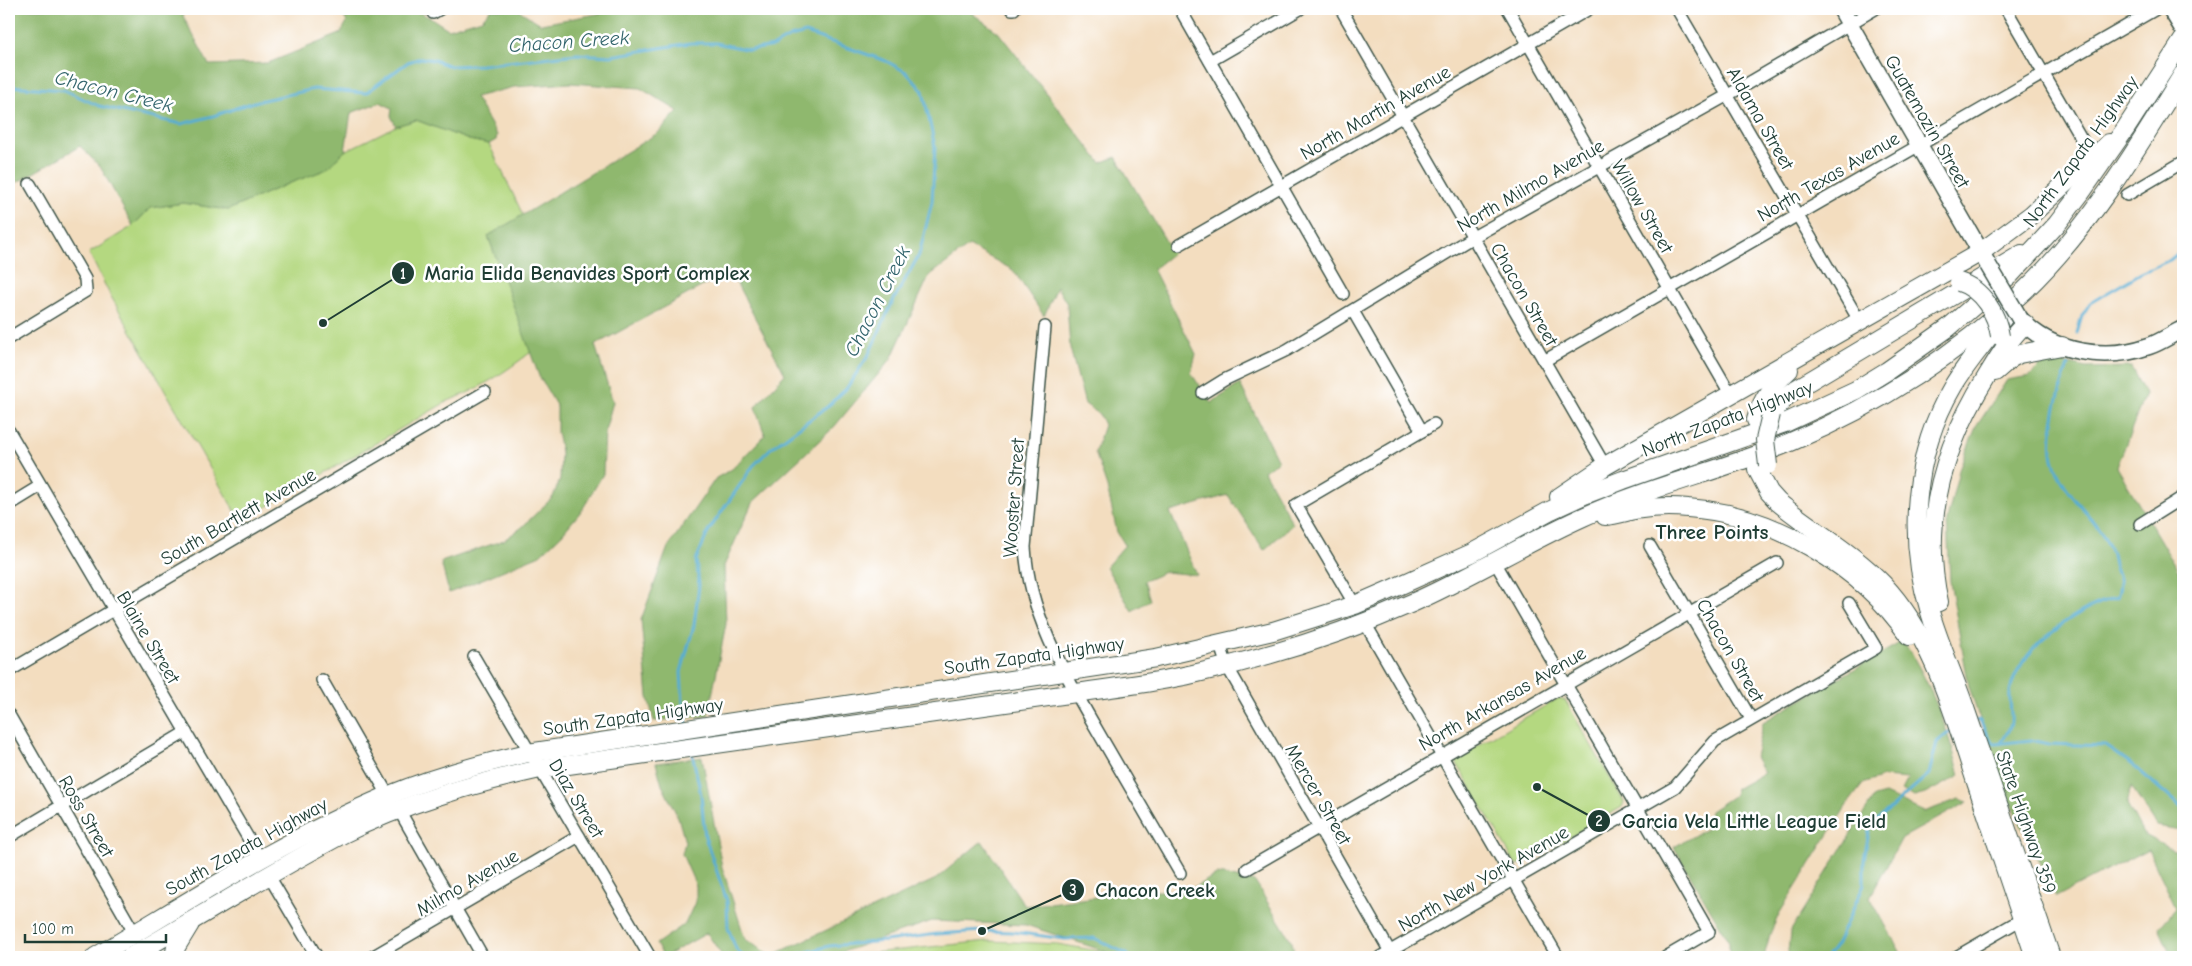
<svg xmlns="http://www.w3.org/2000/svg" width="2192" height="966" viewBox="0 0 2192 966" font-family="'Comic Neue',sans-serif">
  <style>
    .green { fill: #b4d880; stroke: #6a8a5a }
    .forest { fill: #8fb86e; stroke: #577a51 }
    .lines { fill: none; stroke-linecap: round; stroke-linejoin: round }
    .stream { stroke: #56add3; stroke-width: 3 }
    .street-casing { stroke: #3f5549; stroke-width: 14 }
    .secondary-casing { stroke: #3f5549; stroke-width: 19 }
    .primary-casing { stroke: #3f5549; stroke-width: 20 }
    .street { stroke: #fff; stroke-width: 11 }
    .secondary { stroke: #fff; stroke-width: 16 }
    .primary { stroke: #fff; stroke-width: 18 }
    .secondary-bridge-casing { stroke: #3f5549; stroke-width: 19; stroke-linecap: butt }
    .primary-bridge-casing { stroke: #3f5549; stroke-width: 20; stroke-linecap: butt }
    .secondary-bridge { stroke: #fff; stroke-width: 16 }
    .primary-bridge { stroke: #fff; stroke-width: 18 }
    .labels { text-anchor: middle; stroke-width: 5; stroke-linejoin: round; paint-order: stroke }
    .street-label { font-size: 19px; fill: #1f3d34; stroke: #fff }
    .water-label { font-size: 20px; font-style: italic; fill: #32646c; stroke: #fff }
    .quarter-label { font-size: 21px; font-weight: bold; fill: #1f3d34; stroke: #fff }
    .leader { fill: none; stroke: #1f3d34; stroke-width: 2 }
    .callout-dot { fill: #1f3d34; stroke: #fff; stroke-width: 2 }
    .mark-label { font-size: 15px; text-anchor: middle; font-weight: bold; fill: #fff }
    .callout-label { font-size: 20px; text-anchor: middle; font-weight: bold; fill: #1f3d34; stroke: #fff; stroke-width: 5; stroke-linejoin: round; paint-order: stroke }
  </style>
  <rect width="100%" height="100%" fill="#fff"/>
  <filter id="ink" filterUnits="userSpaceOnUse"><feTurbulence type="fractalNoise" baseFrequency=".02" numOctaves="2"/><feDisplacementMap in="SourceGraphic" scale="10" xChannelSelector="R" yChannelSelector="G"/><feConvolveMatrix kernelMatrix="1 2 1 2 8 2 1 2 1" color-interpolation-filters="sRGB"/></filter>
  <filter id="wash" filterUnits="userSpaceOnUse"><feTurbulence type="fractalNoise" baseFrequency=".0096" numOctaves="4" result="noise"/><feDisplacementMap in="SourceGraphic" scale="20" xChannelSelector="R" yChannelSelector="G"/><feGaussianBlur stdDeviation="1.12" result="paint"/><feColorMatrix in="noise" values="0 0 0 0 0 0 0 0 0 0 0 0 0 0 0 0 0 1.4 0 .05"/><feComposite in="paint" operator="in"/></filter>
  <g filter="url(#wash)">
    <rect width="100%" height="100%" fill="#f3ddbf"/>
    <g class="green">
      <path d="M416 120 469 140 489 144 523 215 488 236 531 352C505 372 479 390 448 401L241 522 109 293 89 253 133 226 150 208 183 203 228 210 285 185 324 170 345 151 396 126Z"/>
      <polygon points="1559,698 1565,700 1624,802 1622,807 1522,865 1516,865 1456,762 1457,757"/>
      <polygon points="988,941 1057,944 1110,953 1116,957 833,957"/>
    </g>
    <g class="forest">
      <polygon points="9,9 185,9 183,16 209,65 268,63 340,34 347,22 339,9 411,9 431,18 448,29 482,19 491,9 517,9 541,24 608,12 612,9 966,9 998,32 1101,163 1116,157 1173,253 1153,269 1196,354 1191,373 1211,403 1240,384 1278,461 1264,471 1293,524 1264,550 1228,495 1170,512 1197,575 1165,572 1144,581 1150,600 1132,611 1106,567 1125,545 1117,532 1107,487 1095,452 1104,425 1099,414 1085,404 1070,348 1067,304 1057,287 1044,316 1013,270 969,246 929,276 891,359 834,427 752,503 724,566 726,624 708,716 654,721 648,697 641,620 668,547 716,478 732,469 765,435 755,407 785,374 730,271 595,345 613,402 605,431 603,474 582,510 562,534 540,555 449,593 441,562 504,540 521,528 553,497 560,479 561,452 557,432 557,407 539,376 488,236 658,133 678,111 640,88 570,83 514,87 475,97 497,135 496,140 489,144 469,140 416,120 396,126 391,116 392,108 380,102 351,113 345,151 325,170 285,185 228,210 183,203 150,208 133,226 101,168 80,146 9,187"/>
      <polygon points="2047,359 2086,368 2131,367 2145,394 2117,467 2183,579 2183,827 2180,830 2157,826 2131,787 2127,804 2143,834 2173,850 2183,849 2183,957 2172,957 2159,928 2176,908 2148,849 2056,897 2005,792 1969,687 1950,581 1947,520 1959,470 1976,427 2007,380 2030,376"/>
      <path d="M1903 641C1931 682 1947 728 1960 775L1925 794 1914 797 1902 790 1908 779 1883 777 1863 784 1847 805 1779 914 1770 934 1764 957H1729V942L1674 847 1706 829 1710 811 1733 796 1736 789 1764 773 1755 757 1763 722Z"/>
      <polygon points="702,757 722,867 745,939 771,956 936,879 982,841 1025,906 1145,891 1187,891 1218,874 1255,882 1292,942 1295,957 1114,957 1110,953 1026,925 932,921 828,957 723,957 707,933 664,957 656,944 685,924 696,900 696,886 682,854 685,842 678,817 662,785 656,763"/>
      <polygon points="1885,794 1924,812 1959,799 1968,802 1902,838 1870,897 1903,957 1785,957 1788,954 1790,932 1874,797"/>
    </g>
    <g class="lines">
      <g class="stream">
        <polyline points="9,86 64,90 99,106 181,124 213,116 254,102 314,89 366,93 408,62 421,58 434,60 450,66 481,65 577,54 611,56 690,43 716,43 750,50 774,46 790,37 806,33 886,61 906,72 923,91 935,147 932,202 919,255 893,301 868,356 846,389 827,407 771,448 753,466 709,530 696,560 699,585 694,625 681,672 683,704 687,724"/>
        <polyline points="2077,333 2082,316 2090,303 2141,273 2170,260 2183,249"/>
        <path d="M1976 721 1979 720C1985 728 1987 739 1995 744L2031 740 2049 744 2106 746 2133 765 2183 809"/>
        <path d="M2001 743C2005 737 2010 729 2011 722 2012 712 2009 702 2010 692 2019 647 2076 609 2117 597 2122 583 2120 581 2115 568 2113 562 2113 555 2110 549 2098 518 2062 495 2053 459 2047 433 2060 388 2068 365"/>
        <polyline points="692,752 701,795 705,837 727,901 728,928 736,949 744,957"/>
        <polyline points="790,957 829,946 885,941 937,934 982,931 1013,932 1065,939 1094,938 1123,952 1130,957"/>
        <polyline points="1827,957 1836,945 1864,885 1864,860 1870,826 1929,774 1937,742 1952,730"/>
      </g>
    </g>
  </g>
  <g filter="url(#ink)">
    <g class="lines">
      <g class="street-casing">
        <g id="street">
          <polyline points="1012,9 1014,9"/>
          <polyline points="1180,9 1343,294"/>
          <polyline points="1341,9 1605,466"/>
          <polyline points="1508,9 1731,395"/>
          <polyline points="1677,9 1860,322"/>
          <polyline points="2006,9 2092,157"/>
          <polyline points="433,13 440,9"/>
          <polyline points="1210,61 1300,9"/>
          <polyline points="2127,195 2183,162"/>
          <polyline points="1179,245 1589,9"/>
          <polyline points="1353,311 1422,431"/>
          <path d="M1045 327 1025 547C1029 618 1069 681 1104 742 1130 786 1155 830 1180 873"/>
          <polyline points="9,338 86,291 85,279 30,184"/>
          <polyline points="1544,361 2156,9"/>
          <polyline points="1203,393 1224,380 1287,350 1473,237 1728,95 1875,9"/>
          <polyline points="9,431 261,860"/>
          <polyline points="9,505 40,486"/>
          <polyline points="2140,524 2183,497"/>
          <polyline points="1650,546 1751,719"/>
          <polyline points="1495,562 1709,932 1666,957"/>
          <polyline points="1355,605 1296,505 1434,424"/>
          <polyline points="1365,623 1558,957"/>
          <polyline points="1220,645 1227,666 1393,957"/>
          <polyline points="474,657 650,957"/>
          <polyline points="9,671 485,392"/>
          <polyline points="322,680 388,795"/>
          <polyline points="9,715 135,934"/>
          <polyline points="399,810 483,957"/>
          <polyline points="9,837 186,732"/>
          <polyline points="1247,869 1777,563"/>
          <polyline points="269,876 317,957"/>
          <polyline points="372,957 579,836"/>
          <polyline points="1380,957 1675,787 1715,741 1876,648 1849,603"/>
          <polyline points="1956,957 2022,919"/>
        </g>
      </g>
      <g class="secondary-casing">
        <g id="secondary">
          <polyline points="1841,9 1987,263"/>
          <polyline points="2171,9 2183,29"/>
          <path d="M2020 319C2052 354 2107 361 2149 346 2161 342 2172 334 2183 329"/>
        </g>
      </g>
      <g class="primary-casing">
        <g id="primary">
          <path d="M2004 317C1987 340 1968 361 1953 386 1913 454 1907 538 1930 612 1940 646 1955 678 1966 711 1995 793 2023 875 2051 957"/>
          <polyline points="1995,372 2010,359 2019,354 2062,346"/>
          <polyline points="1771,414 1787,396 1796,389 2022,254"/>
          <path d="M1756 420C1762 398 1772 386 1789 370"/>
          <path d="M1757 469 1769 492 1778 502C1812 530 1852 552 1883 584 1934 638 1954 716 1977 785 1996 842 2016 900 2035 957"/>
          <polyline points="1559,497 1605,466 1981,252 2031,215 2109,143"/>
          <path d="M1605 516C1616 515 1625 512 1635 510 1652 507 1671 506 1688 508 1773 514 1861 566 1909 636"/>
          <path d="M1939 602C1921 522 1944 445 1987 376 1998 358 2009 339 2025 324"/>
          <path d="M95 957C190 901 285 839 387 796 433 777 480 764 528 753L1156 658 1273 631 1355 605 1394 588 1472 553 1549 511 1584 495 1623 480 1785 423 1856 390 1887 371 1948 328 2011 274 2057 224 2080 194 2126 128 2183 40"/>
          <path d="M130 957C201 916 271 872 343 834 405 803 473 784 540 769L1076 693C1115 687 1155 683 1193 674 1269 657 1342 634 1412 603 1471 577 1525 543 1583 517 1651 486 1725 470 1793 441 1878 405 1957 354 2024 291 2089 229 2137 149 2183 74"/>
          <polyline points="174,957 176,947 190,924"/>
        </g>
      </g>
      <use href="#street" class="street"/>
      <use href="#secondary" class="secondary"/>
      <use href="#primary" class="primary"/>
      <g class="secondary-bridge-casing">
        <polyline id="secondary-bridge" points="1988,265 2020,319"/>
      </g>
      <g class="primary-bridge-casing">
        <g id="primary-bridge">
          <path d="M1959 282C1982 289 1997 314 2000 336"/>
          <polyline points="1768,465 1765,440 1771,414"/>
        </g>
      </g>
      <use href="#secondary-bridge" class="secondary-bridge"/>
      <use href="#primary-bridge" class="primary-bridge"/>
    </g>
  </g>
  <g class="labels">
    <g class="street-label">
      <text transform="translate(1375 112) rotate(-30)" y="7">North Martin Avenue</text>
      <text transform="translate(1761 118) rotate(60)" y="7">Aldama Street</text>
      <text transform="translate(1928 121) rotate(60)" y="7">Guatemozin Street</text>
      <text transform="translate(2080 151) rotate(-54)" y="7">North Zapata Highway</text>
      <text transform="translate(1828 176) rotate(-30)" y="7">North Texas Avenue</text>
      <text transform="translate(1530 185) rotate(-30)" y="7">North Milmo Avenue</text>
      <text transform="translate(1643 206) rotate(60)" y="7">Willow Street</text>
      <text transform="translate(1525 294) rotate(60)" y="7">Chacon Street</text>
      <text transform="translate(1727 418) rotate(-21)" y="7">North Zapata Highway</text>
      <text transform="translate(1013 498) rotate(-86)" y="7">Wooster Street</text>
      <text transform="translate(238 516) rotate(-30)" y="7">South Bartlett Avenue</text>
      <text transform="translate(149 637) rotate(59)" y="7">Blaine Street</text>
      <text transform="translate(1731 650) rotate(60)" y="7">Chacon Street</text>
      <text transform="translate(1034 655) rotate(-8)" y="7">South Zapata Highway</text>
      <text transform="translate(1502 698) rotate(-30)" y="7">North Arkansas Avenue</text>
      <text transform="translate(633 716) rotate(-8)" y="7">South Zapata Highway</text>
      <text transform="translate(1319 794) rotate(60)" y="7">Mercer Street</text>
      <text transform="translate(577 798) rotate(59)" y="7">Diaz Street</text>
      <text transform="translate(87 816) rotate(60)" y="7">Ross Street</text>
      <text transform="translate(2027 822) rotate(71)" y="7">State Highway 359</text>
      <text transform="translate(246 846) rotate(-29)" y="7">South Zapata Highway</text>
      <text transform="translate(1483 878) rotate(-30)" y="7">North New York Avenue</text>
      <text transform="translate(467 882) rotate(-30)" y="7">Milmo Avenue</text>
    </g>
    <g class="water-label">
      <text transform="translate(569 41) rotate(-4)" y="7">Chacon Creek</text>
      <text transform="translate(114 91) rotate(14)" y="7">Chacon Creek</text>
      <text transform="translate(877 301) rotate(-63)" y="7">Chacon Creek</text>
    </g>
    <g class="quarter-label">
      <text x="1712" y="539">Three Points</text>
    </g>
  </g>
  <path class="leader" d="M323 323L403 273M1537 787L1599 821M982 931L1073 890"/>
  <g class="callout-dot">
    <circle cx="323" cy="323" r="5"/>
    <circle cx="1537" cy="787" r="5"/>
    <circle cx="982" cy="931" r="5"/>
    <circle cx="403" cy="273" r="12"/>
    <circle cx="1599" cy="821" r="12"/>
    <circle cx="1073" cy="890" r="12"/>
  </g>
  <g class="mark-label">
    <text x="403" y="279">1</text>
    <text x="1599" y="826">2</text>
    <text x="1073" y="895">3</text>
  </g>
  <g class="callout-label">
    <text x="587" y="280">Maria Elida Benavides Sport Complex</text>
    <text x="1754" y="828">Garcia Vela Little League Field</text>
    <text x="1155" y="897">Chacon Creek</text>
  </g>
  <rect width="2192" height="966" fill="none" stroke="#fff" stroke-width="30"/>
  <path d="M25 934v8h141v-8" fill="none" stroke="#1f3d34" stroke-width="2.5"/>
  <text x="32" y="934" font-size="15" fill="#1f3d34" stroke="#ffffff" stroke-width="4" paint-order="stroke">100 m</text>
</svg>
